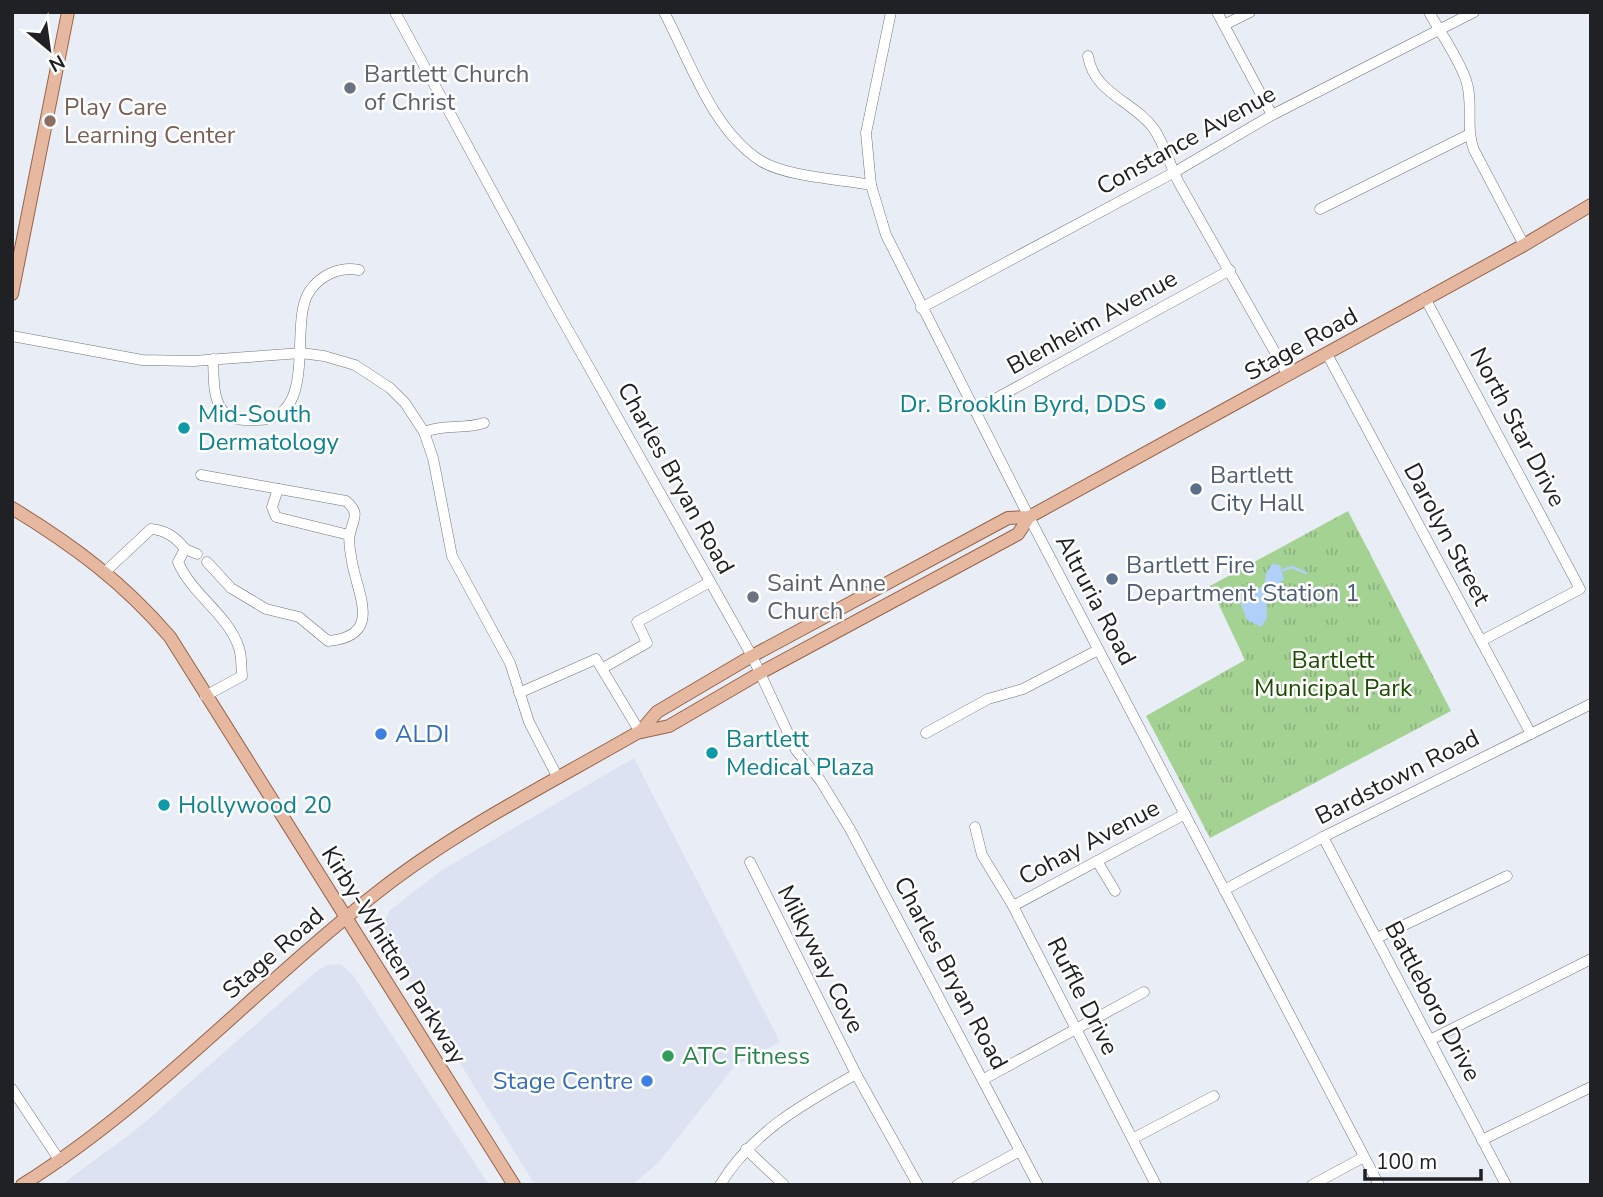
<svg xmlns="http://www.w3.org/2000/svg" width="1603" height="1197" viewBox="0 0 1603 1197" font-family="'Nunito Sans',sans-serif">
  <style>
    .built { fill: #dce2f1 }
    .park { fill: url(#park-tufts) }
    .water { fill: #b0d0fa }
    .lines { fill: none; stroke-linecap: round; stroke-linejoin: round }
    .stream { stroke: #b0d0fa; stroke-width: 2.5 }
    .minor-casing { stroke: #71747b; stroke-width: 11 }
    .major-casing { stroke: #96644a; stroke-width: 14 }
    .minor { stroke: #fff; stroke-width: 10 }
    .major { stroke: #e6b89f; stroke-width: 12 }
    .worship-dot { fill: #6b7280; stroke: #fff; stroke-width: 2.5 }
    .education-dot { fill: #8d6e63; stroke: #fff; stroke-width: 2.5 }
    .culture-dot { fill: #0f9aa8; stroke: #fff; stroke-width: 2.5 }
    .service-dot { fill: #5c6f8a; stroke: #fff; stroke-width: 2.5 }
    .shop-dot { fill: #3f7fe0; stroke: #fff; stroke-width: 2.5 }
    .leisure-dot { fill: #2e9e5b; stroke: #fff; stroke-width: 2.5 }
    .labels { text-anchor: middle; stroke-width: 5; stroke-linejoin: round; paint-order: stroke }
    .worship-label { font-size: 24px; fill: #5b616d; stroke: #fff; text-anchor: start }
    .education-label { font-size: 24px; fill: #785e54; stroke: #fff; text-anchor: start }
    .street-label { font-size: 24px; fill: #202124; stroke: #fff }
    .culture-label { font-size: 24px; fill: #0d838f; stroke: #fff; text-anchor: start }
    .service-label { font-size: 24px; fill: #4e5e75; stroke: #fff; text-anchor: start }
    .park-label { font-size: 24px; fill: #1b4c00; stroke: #fff }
    .shop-label { font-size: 24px; fill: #366cbe; stroke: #fff; text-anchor: start }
    .leisure-label { font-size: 24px; fill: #27864d; stroke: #fff; text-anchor: start }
  </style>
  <defs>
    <pattern id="park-tufts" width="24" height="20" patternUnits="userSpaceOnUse" patternTransform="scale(1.75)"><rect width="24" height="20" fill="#a4d293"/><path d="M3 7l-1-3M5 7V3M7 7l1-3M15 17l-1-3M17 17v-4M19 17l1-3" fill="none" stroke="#8db47f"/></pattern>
  </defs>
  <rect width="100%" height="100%" fill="#e9edf5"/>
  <g class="built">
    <polygon points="634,758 780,1042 734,1067 658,1163 632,1185 535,1185 383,938 383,924 390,910 442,870"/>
    <polygon points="341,964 353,975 489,1185 61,1185 137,1129 312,975 326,965"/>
  </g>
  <polygon class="park" points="1348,511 1451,711 1210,838 1146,716 1245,660 1210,586"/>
  <polygon class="water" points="1272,564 1280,565 1284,579 1266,596 1267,618 1261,627 1247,620 1240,602 1249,592 1264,586 1266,574"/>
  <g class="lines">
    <polyline class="stream" points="1283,570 1292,567 1306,573"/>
    <g class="minor-casing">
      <g id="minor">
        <polyline points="395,12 554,305 752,656 796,750 820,780 850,829 1038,1185"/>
        <path d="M664 12C690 61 712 130 761 161 787 177 840 179 871 185"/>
        <polyline points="891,12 866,133 871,185 886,235 1029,517 1379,1185"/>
        <polyline points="1217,12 1272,115"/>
        <path d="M1429 12C1441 34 1458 57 1466 80 1474 103 1465 128 1474 150L1524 245"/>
        <polyline points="1224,25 1250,12"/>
        <path d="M1088 56C1094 94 1134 101 1154 129 1165 145 1170 166 1179 183 1216 247 1252 311 1288 375"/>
        <polyline points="1320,209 1468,135"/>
        <polyline points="1425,298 1580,589 1481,641"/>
        <polyline points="921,308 1173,173 1272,115 1474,12"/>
        <polyline points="12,336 142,360 194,361 301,353 324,356 355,365 390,388 405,403 424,432 433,458 452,556 510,663 529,722 558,778"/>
        <polyline points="1327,354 1531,734"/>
        <path d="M213 359C214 375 212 398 223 411 233 422 244 420 258 420 320 418 288 325 309 292 320 275 340 266 359 270"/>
        <polyline points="975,410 1230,270"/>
        <path d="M424 432C448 423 463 430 484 423"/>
        <path d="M201 475 346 501C361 514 353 518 350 534 348 540 350 550 351 556 355 591 386 636 328 641L299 617 266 609 231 588 207 562"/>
        <polyline points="278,489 272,507 276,517 349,535"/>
        <polyline points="185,549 197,554"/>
        <path d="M106 571 151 529C166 530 176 537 185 549L178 562C192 595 228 614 239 648 242 657 241 667 242 676L205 696"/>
        <polyline points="603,668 647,643 637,622 710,582"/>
        <polyline points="519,693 596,659 640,732"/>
        <polyline points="926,733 988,699 1023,689 1098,650"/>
        <polyline points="975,827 982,855 1013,906 1156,1185"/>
        <polyline points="1323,837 1506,1185"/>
        <polyline points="1097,861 1115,891"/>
        <polyline points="750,862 856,1074 918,1185"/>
        <polyline points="1224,890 1323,837 1591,704"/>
        <polyline points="1013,906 1185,814"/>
        <polyline points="1377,938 1507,876"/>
        <polyline points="1430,1040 1591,959"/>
        <polyline points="984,1079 1144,992"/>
        <polyline points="12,1089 60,1161"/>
        <polyline points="1134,1138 1214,1096"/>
        <polyline points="1482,1140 1591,1087"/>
        <polyline points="746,1149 784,1185"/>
        <path d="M720 1185C752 1132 803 1104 856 1074"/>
        <polyline points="957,1185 1020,1151"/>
        <polyline points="1312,1185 1364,1157"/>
      </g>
    </g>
    <g class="major-casing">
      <g id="major">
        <polyline points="12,294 68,12"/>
        <path d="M12 508C73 545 124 583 170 637L514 1185"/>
        <polyline points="640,732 657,712 752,656 1008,518 1029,517 1524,245 1591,205"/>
        <path d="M22 1185C153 1103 257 986 379 891 458 829 550 783 637 733L669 726 760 673 1018 534 1029 517"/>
      </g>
    </g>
    <use href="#minor" class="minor"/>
    <use href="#major" class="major"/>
  </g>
  <g class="worship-dot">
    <circle cx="350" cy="88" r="7"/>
    <circle cx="753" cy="597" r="7"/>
  </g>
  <circle class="education-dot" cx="50" cy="121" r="7"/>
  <g class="culture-dot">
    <circle cx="1160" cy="404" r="7"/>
    <circle cx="184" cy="428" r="7"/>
    <circle cx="712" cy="753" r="7"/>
    <circle cx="164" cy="805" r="7"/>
  </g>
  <g class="service-dot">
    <circle cx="1196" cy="489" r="7"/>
    <circle cx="1112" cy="579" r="7"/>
  </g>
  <g class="shop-dot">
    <circle cx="381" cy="734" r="7"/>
    <circle cx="647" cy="1081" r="7"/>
  </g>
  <circle class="leisure-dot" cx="668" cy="1056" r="7"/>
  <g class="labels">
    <g class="worship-label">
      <text x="364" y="82">Bartlett Church<tspan x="364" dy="28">of Christ</tspan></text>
      <text x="767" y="591">Saint Anne<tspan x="767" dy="28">Church</tspan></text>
    </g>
    <g class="education-label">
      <text x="64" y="115">Play Care<tspan x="64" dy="28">Learning Center</tspan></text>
    </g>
    <g class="street-label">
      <text transform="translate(1186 140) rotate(-29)" y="8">Constance Avenue</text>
      <text transform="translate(1092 322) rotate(-29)" y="8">Blenheim Avenue</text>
      <text transform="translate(1301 344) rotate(-29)" y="8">Stage Road</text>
      <text transform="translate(1518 427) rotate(62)" y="8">North Star Drive</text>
      <text transform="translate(676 478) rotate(61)" y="8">Charles Bryan Road</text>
      <text transform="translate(1447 534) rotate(62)" y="8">Darolyn Street</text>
      <text transform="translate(1096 600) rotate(62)" y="8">Altruria Road</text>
      <text transform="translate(1397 777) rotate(-27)" y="8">Bardstown Road</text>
      <text transform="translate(1089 842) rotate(-28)" y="8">Cohay Avenue</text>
      <text transform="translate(273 953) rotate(-41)" y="8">Stage Road</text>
      <text transform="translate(394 955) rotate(58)" y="8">Kirby-Whitten Parkway</text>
      <text transform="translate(821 959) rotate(63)" y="8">Milkyway Cove</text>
      <text transform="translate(951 973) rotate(62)" y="8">Charles Bryan Road</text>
      <text transform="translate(1083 996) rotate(63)" y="8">Ruffle Drive</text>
      <text transform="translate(1433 1001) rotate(62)" y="8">Battleboro Drive</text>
    </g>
    <g class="culture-label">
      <text x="1146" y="412" text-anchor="end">Dr. Brooklin Byrd, DDS</text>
      <text x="198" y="422">Mid-South<tspan x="198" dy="28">Dermatology</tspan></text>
      <text x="726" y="747">Bartlett<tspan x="726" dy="28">Medical Plaza</tspan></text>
      <text x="178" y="813">Hollywood 20</text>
    </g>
    <g class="service-label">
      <text x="1210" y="483">Bartlett<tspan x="1210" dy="28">City Hall</tspan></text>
      <text x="1126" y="573">Bartlett Fire<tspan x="1126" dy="28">Department Station 1</tspan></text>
    </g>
    <g class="park-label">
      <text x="1333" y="668">Bartlett<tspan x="1333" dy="28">Municipal Park</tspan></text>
    </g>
    <g class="shop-label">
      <text x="395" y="742">ALDI</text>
      <text x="633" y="1089" text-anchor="end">Stage Centre</text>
    </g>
    <g class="leisure-label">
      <text x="682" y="1064">ATC Fitness</text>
    </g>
  </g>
  <rect width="1603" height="1197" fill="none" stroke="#202124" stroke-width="28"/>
  <g transform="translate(49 49) rotate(151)" stroke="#ffffff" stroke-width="5" paint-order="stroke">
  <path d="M0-5L12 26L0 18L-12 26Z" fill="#202124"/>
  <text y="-10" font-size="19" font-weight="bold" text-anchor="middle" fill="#202124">N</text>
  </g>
  <path d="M1365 1169v10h116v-10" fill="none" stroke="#202124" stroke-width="3.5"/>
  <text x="1376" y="1169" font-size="21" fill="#202124" stroke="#ffffff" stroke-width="5" paint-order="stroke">100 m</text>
</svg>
